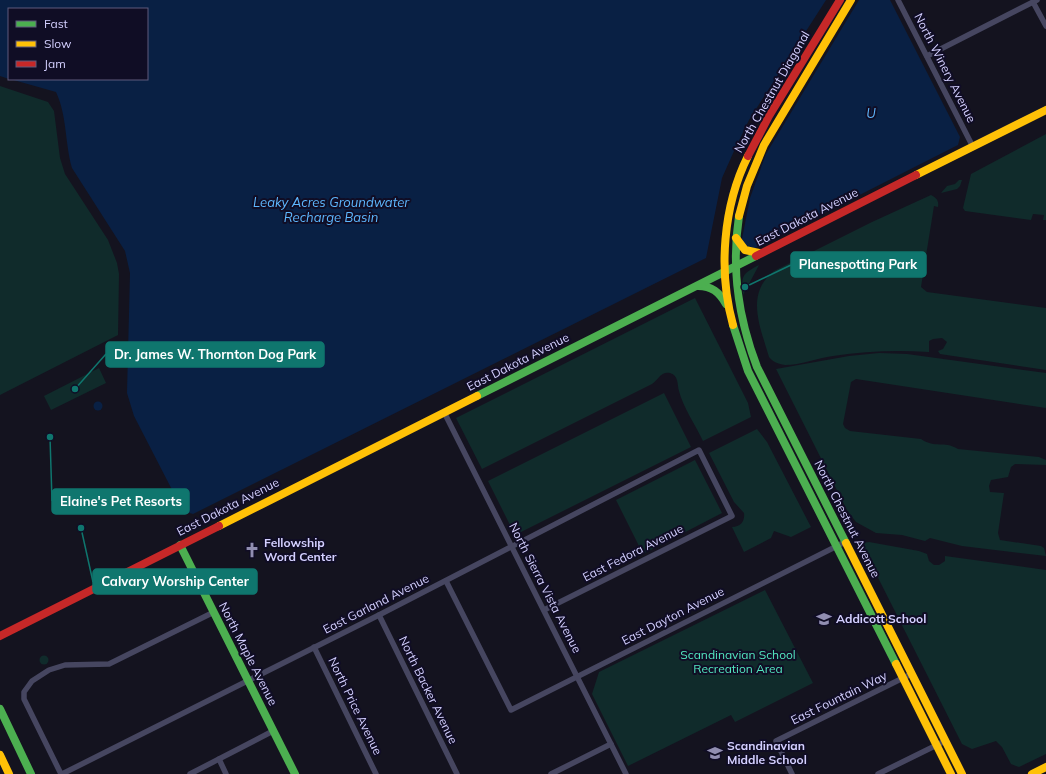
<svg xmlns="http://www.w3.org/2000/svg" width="1046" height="774" viewBox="0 0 1046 774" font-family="Mulish,sans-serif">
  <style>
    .green { fill: #102b2b }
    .water { fill: #092044 }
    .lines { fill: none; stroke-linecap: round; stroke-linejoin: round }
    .street { stroke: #464660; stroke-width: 5.5 }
    .fast { stroke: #4caf50; stroke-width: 8 }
    .slow { stroke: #ffc107; stroke-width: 8 }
    .jam { stroke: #c62828; stroke-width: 8 }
    .labels { text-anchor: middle; stroke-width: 4; stroke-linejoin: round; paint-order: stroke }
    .street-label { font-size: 12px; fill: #d4d0ff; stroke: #100d25 }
    .poi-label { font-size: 12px; font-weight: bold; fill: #d4d0ff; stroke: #100d25; text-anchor: start }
    .park-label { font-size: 12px; fill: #53e8c0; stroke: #100d25 }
    .water-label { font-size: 13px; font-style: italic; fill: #5eb8ff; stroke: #100d25 }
    .leader { fill: none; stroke: #0f766e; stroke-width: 1.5 }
    .callout-dot { fill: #0f766e; stroke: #100d25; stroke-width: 1.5 }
    .callout { fill: #0f766e; stroke: #0f766e; stroke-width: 1.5 }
    .callout-label { font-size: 13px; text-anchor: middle; font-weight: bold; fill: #fff }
  </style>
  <rect width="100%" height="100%" fill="#14131f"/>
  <g class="green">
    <polygon points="0,86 48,102 54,111 60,158 65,174 108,240 117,263 119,274 118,335 0,395"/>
    <polygon points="1046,134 1046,220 1043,220 1044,215 1033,214 1031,220 965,211 963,208 971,174"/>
    <polygon points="959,180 962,180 960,186 957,189 941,193 947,186 955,184"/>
    <path d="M931 195C937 198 939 201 938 207L934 206 921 287 927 292 1046 308V370L940 354 938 351 943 349 947 342 942 338 933 339 929 341V352C896 350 866 351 833 356 817 358 801 365 785 365 778 364 773 362 769 357 760 326 745 294 774 271L872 222Z"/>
    <path d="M759 265 743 295C741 275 742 274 759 265Z"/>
    <path d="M695 298 748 403 751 417 703 441C696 426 683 407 679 391 677 384 679 376 670 373 661 371 658 380 652 384L482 469 456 418Z"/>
    <path d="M879 353 907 354 1046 373V408L856 379 851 382 843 424 845 428 850 431 921 439C936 449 943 440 958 449L1039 457 1046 460V465L1015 464 1011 467 1008 477 991 480 989 486 990 492 1004 493 998 533 1000 540 1041 546 1044 548 1046 556 962 546 930 538 925 541 902 535 876 533 856 522 847 510 776 369 849 356Z"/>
    <polygon points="99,368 106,383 51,410 44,396"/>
    <polygon points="664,393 691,447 515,535 488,481"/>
    <path d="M757 429 767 442 811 527 791 537 774 531 771 538 744 552 732 527C741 527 745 521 744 513L734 502 709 453Z"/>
    <polygon points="695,460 722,513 643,554 616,500"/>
    <polygon points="869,542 919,551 927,554 929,561 934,565 939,565 945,561 945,556 1046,570 1046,754 1019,767 1011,764 1002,747 996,741 972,749 962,744 862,546 862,543"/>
    <polygon points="765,590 813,683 735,722 731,715 628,766 592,694 599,672"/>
    <circle cx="44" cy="660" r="4.5"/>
  </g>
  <g class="water">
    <path d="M0 0H826L749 120 734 151 722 178 706 258 193 514 183 511 134 416 127 393 130 273 125 251 72 168C65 144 67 115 56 92L10 79H147V9H9V79L0 76Z"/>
    <polygon points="859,0 890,0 960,137 958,145 755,248 749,248 744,245 742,239 750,198 766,154"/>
    <circle cx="98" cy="406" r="4.5"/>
  </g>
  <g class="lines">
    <g class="street">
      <polyline points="898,0 973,147"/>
      <polyline points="1033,2 1046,26"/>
      <polyline points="927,56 1037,0"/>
      <polyline points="444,412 626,774"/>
      <polyline points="446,581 511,710 845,542"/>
      <polyline points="379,615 457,774"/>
      <polyline points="314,647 376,774"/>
      <polyline points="219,759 226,774"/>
      <polyline points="61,774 24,699 24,692 32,681 49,670 65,665 109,664 214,612"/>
      <polyline points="62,774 379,615 699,450 732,516 544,610"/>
      <polyline points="190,774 273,731"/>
      <polyline points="551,774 611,744"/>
      <polyline points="792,774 776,741 911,674"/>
      <polyline points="878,774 945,741"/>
    </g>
    <g class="fast">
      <path d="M739 216C731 269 738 317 757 367L846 543"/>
      <path d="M698 286C712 286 719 292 726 304"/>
      <polyline points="733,325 748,371 896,664"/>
      <polyline points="477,396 756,256"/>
      <polyline points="180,545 295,774"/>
      <polyline points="0,709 31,774"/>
    </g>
    <g class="slow">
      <polyline points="916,175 1046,110"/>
      <polyline points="739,216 747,186 764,145 851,0"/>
      <polyline points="736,238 745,250 759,253"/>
      <path d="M733 325C718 271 723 206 748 156"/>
      <polyline points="219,526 477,396"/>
      <polyline points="846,543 962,774"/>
      <polyline points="896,664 951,774"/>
      <polyline points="0,755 9,774"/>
      <polyline points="1032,774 1046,767"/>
    </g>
    <g class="jam">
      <polyline points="748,156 769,116 840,0"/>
      <polyline points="756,256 916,175"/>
      <polyline points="0,636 219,526"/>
    </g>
  </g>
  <defs>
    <g id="church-bare" transform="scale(1.2)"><path d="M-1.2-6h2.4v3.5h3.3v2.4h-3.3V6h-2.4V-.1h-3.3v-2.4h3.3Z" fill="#918eb1" stroke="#100d25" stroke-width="2.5" paint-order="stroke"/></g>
    <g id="school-bare" transform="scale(1.2)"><path d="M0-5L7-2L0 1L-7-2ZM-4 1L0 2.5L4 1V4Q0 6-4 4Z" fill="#918eb1" stroke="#100d25" stroke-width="2.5" paint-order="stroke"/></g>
  </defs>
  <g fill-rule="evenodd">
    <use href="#church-bare" x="252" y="550"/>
    <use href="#school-bare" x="824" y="619"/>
    <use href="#school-bare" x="715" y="753"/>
  </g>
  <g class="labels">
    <g class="street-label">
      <text transform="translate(945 68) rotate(63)" y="4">North Winery Avenue</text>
      <text transform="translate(772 92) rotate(-60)" y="4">North Chestnut Diagonal</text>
      <text transform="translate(807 217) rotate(-27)" y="4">East Dakota Avenue</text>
      <text transform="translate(518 362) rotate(-27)" y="4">East Dakota Avenue</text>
      <text transform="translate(228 507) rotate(-27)" y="4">East Dakota Avenue</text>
      <text transform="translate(847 519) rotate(63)" y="4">North Chestnut Avenue</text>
      <text transform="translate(633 553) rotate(-27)" y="4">East Fedora Avenue</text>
      <text transform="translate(545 588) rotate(63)" y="4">North Sierra Vista Avenue</text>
      <text transform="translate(376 604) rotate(-27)" y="4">East Garland Avenue</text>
      <text transform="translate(673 616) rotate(-27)" y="4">East Dayton Avenue</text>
      <text transform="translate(248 654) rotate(63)" y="4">North Maple Avenue</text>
      <text transform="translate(428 690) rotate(64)" y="4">North Backer Avenue</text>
      <text transform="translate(839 698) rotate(-26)" y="4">East Fountain Way</text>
      <text transform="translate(355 706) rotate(64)" y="4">North Price Avenue</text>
    </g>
    <g class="poi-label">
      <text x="264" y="547">Fellowship<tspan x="264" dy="14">Word Center</tspan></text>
      <text x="836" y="623">Addicott School</text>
      <text x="727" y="750">Scandinavian<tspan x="727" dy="14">Middle School</tspan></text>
    </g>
    <g class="park-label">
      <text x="738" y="659">Scandinavian School<tspan x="738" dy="14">Recreation Area</tspan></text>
    </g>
    <g class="water-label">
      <text x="871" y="118">U</text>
      <text x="331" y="207">Leaky Acres Groundwater<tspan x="331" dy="15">Recharge Basin</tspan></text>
    </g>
  </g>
  <path class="leader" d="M745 287L791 265M75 389L106 354M50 437L52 501M81 528L93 582"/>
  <g class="callout-dot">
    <circle cx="745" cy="287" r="4"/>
    <circle cx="75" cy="389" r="4"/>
    <circle cx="50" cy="437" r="4"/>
    <circle cx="81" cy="528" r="4"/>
  </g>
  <g class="callout">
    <rect x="791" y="252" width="135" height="25" rx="4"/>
    <rect x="106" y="342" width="218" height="25" rx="4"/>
    <rect x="52" y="489" width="137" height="25" rx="4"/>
    <rect x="93" y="569" width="164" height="25" rx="4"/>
  </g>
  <g class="callout-label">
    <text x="858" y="269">Planespotting Park</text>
    <text x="215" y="359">Dr. James W. Thornton Dog Park</text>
    <text x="121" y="506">Elaine's Pet Resorts</text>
    <text x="175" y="586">Calvary Worship Center</text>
  </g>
  <rect x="8" y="8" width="140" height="72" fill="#100d25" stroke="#5e5b7c"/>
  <rect x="16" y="21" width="20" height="6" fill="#4caf50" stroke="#5e5b7c"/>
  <text x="44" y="28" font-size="12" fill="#d4d0ff">Fast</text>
  <rect x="16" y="41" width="20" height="6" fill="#ffc107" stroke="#5e5b7c"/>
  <text x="44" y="48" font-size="12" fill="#d4d0ff">Slow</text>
  <rect x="16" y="61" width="20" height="6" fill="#c62828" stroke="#5e5b7c"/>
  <text x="44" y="68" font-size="12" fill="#d4d0ff">Jam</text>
</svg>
